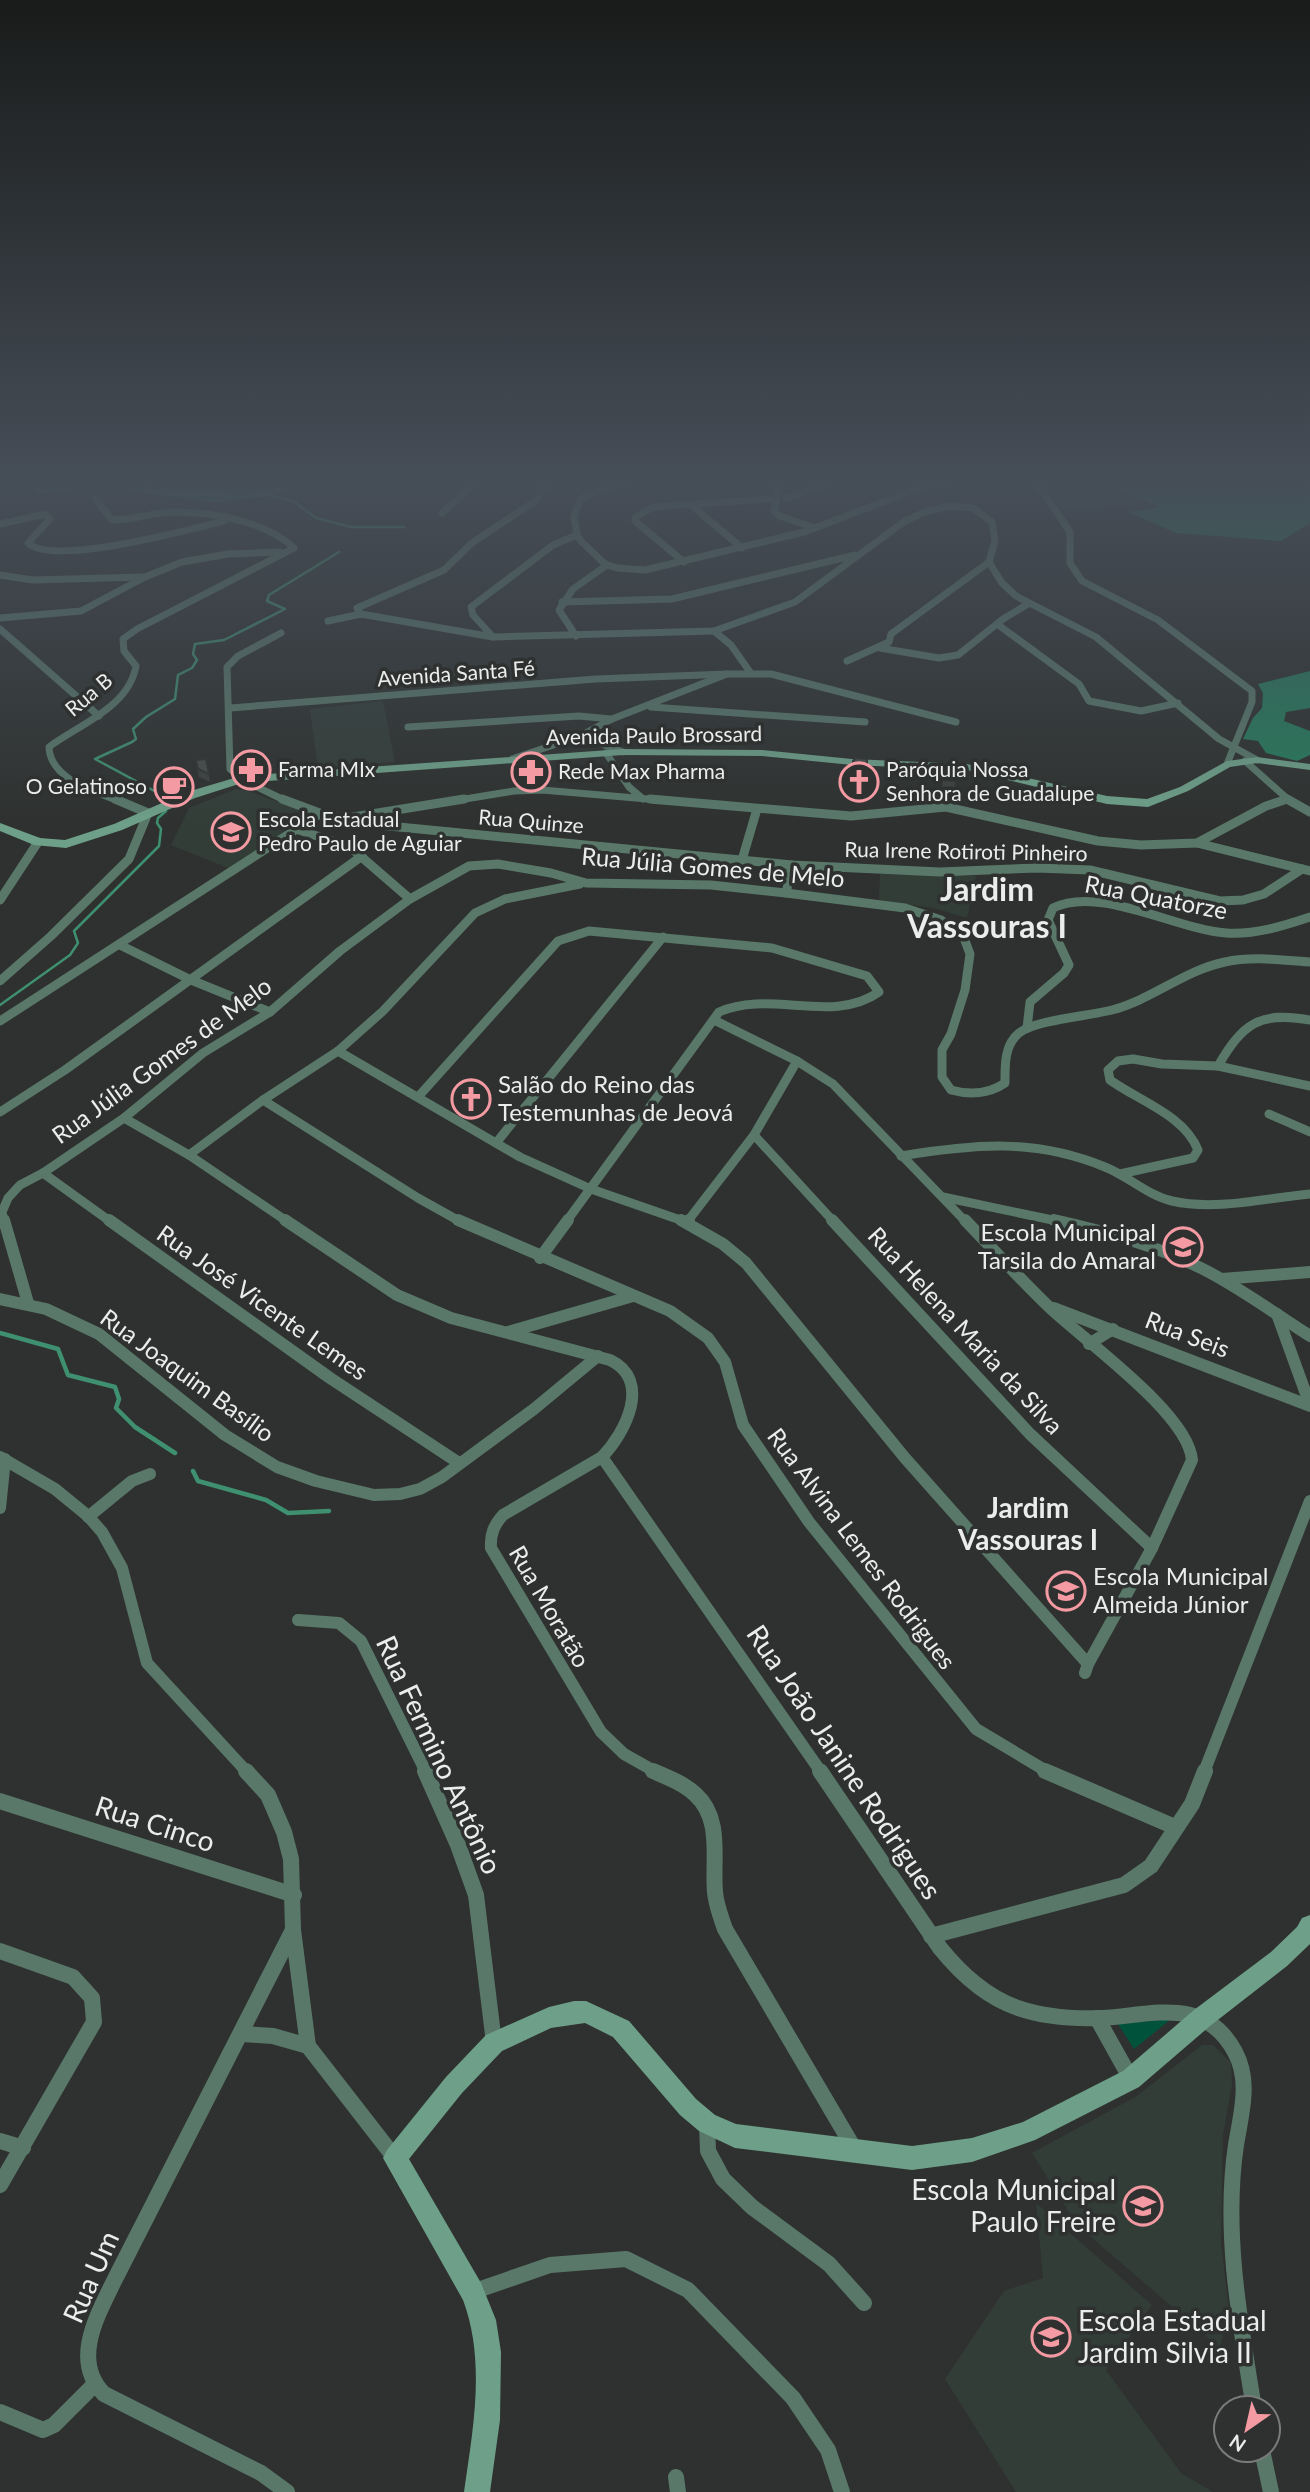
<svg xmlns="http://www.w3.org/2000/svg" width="1310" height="2492" viewBox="0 0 1310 2492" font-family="Lato,sans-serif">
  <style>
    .built { fill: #333d38 }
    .green { fill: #00533a }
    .forest { fill: #277b5c }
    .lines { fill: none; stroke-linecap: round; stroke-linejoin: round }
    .stream-far1 { stroke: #3f9070; stroke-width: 2.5 }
    .stream { stroke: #3f9070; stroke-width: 4.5 }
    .street-far3 { stroke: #59786a; stroke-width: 7 }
    .street-far2 { stroke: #59786a; stroke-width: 9 }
    .street-far1 { stroke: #59786a; stroke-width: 12 }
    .street { stroke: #59786a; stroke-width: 16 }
    .secondary { fill: #6ea089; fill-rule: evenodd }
    .wall { fill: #3e4140 }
    .shaded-wall { fill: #323534 }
    .building { fill: #484c4a; stroke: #323534; stroke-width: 2 }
    .labels { text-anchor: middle; stroke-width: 7; stroke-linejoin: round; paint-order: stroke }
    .far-street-label { font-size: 21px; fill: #eaedec; stroke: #2e312f }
    .far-poi-label { font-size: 21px; fill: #eaedec; stroke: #2e312f; text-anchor: start }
    .street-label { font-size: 24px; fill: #eaedec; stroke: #2e312f }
    .poi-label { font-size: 24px; fill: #eaedec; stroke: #2e312f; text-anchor: start }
    .quarter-label { font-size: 28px; font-weight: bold; fill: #eaedec; stroke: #2e312f }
    .near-street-label { font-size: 28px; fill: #eaedec; stroke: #2e312f }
    .near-poi-label { font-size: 28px; fill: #eaedec; stroke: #2e312f; text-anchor: end }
    .district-label { font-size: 32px; font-weight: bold; fill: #eaedec; stroke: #2e312f }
  </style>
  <rect width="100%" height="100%" fill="#2e312f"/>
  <g class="built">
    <polygon points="1088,478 1132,499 1147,507 1064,510 1042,479"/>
    <polygon points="383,701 395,762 318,768 310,709"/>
    <polygon points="236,789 246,790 304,812 305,819 228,868 171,845 189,808"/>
    <polygon points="880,874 976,876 967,918 933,908 879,900"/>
    <polygon points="1064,1578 1083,1599 1070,1607 1048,1583"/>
    <polygon points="1202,2045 1213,2045 1231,2063 1232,2084 1223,2135 1221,2241 1229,2312 1220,2348 1077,2225 1032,2153 1137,2096"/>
    <polygon points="1036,2203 1152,2305 1106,2370 1181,2473 1213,2492 1016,2492 945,2379 1004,2291 1043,2278"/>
  </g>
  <polygon class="green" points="1171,2019 1134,2049 1118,2024"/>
  <g class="forest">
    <polygon points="17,478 168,478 208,482 212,478 278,478 284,492 219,503 152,495 109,484 38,494"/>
    <polygon points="1095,478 1310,478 1310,523 1281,541 1176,533 1129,512 1159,507"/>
    <polygon points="1310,671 1310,708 1286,712 1284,721 1310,731 1310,755 1297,761 1266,753 1258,741 1243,739 1253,718 1262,708 1263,693 1258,684"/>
  </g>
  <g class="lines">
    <g class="stream-far1">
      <polyline points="118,478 144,481 154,492 244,497 268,495 295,502 316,518 351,527 404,527"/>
      <polyline points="160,794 95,759 132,742 136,739 133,729 146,717 175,699 178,675 192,668 197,660 193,654 195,644 224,640 285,609 267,601 269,595 339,552"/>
      <polyline points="0,1005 70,955 78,943 74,931 159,846 161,829 157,823 158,818 166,811"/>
    </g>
    <g class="stream">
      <polyline points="0,1333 58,1349 68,1375 115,1387 119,1399 116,1408 135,1427 175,1453"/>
      <polyline points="193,1471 198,1481 266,1500 288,1513 329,1511"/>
    </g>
    <g class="street-far3">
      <polyline points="646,478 596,491 580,499 574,517 577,535 582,542 605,564 617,568 645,570 804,532 922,487 941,482 988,478"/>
      <polyline points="775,478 777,496"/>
      <polyline points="1030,478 1042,490 1070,532 1070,563 1082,581 1158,620 1252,691 1252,702 1227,764"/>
      <polyline points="786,498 843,478"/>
      <path d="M96 499 112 520C132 520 151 513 171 512 209 511 266 521 294 548L137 629 123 639 124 651 136 666C129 707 80 724 49 747 50 779 94 791 119 801"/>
      <polyline points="776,502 774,511 780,516 815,528"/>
      <polyline points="691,505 742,548"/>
      <polyline points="442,513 480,478"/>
      <path d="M0 524 45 514 50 519 28 543C52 567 191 529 224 521"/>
      <polyline points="684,562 635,521 636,517 651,508 665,506 771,499"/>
      <polyline points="0,575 33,580 142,577"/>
      <polyline points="562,602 672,599 855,555"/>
      <polyline points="361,614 493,637 714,631 795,602 905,521 927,511 950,506 973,508 992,522 995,541 989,562 1002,583 1016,596 1096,637 1219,739 1257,760"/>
      <polyline points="361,614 357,608 444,570 472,543 538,499 540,490 559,478"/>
      <polyline points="0,618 81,611 145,577 182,562 228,554 280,552"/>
      <polyline points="328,621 361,614"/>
      <polyline points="997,624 1079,684 1089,701 1141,711 1178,703"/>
      <polyline points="0,629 99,716"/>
      <polyline points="714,631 731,645 750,672"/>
      <polyline points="281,633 238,656 227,667 230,769 245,781 286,801"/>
      <polyline points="576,636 559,610 573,589 607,565"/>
      <polyline points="493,637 473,615 471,607 553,545 577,535"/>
      <polyline points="880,648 939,658 958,655 1003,619 1028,604"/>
      <polyline points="847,661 889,642 891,634 989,562"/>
      <polyline points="651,707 865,722"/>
      <polyline points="230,708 596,679 727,674"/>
      <polyline points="408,727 579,716 611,719"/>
      <polyline points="580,736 623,752"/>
      <polyline points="606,753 629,787 643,799"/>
      <polyline points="512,759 580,736 612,719 727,674 771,674 956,722"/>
      <polyline points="1245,761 1290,801"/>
      <polyline points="453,801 514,791 542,790 671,801"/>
      <polyline points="1281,801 1287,799"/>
    </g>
    <g class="street-far2">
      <polyline points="282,799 325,815 378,825 792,865 940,872 1037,868 1090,870 1220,901 1243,900 1264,894 1302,869"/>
      <polyline points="650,799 851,816 946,807 1098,841 1141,845 1197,843 1266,806 1287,799"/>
      <polyline points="1287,799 1310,812"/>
      <polyline points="353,817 464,799"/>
      <polyline points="296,829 350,847 410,899"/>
      <polyline points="1197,843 1310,871"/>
      <polyline points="742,860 757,809"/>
      <polyline points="786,893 792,865"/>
      <polyline points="0,900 38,842"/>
      <polyline points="120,945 191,980 270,1012"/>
      <polyline points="0,981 51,936 129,859 148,813 115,799"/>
      <polyline points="714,1020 797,1061 833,1084 966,1222"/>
      <polyline points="0,1021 320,814"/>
      <path d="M1027 1028 1030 1002 1064 973 1069 965 1048 920 1053 908C1099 885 1175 929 1226 933 1255 935 1283 926 1310 917"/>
      <polyline points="338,1051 520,1157 591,1189 686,1222"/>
      <path d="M1218 1066C1243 1023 1260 1011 1310 1020"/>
      <path d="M418 1097 558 941 589 931 772 948 867 976 879 992C832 1025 770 989 719 1012L566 1222"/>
      <polyline points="263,1100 418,1198 461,1222"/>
      <polyline points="0,1112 65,1070 362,856"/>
      <polyline points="1269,1114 1310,1132"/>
      <polyline points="124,1118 189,1155 288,1222"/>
      <polyline points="754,1135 834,1222"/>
      <polyline points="496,1143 663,937"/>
      <polyline points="189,1155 263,1100 338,1051 383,1011 475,913 505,899 580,884"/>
      <path d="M901 1156C975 1144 1034 1138 1105 1167 1128 1176 1147 1195 1172 1201 1215 1211 1266 1198 1310 1194"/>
      <polyline points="43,1173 111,1222"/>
      <path d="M1120 1174 1193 1158 1198 1150C1184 1115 1139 1101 1110 1080L1108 1070 1118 1061 1133 1059 1162 1064 1218 1066 1310 1086"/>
      <polyline points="943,1197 1062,1222"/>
      <path d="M4 1222 2 1212 8 1198 20 1185 43 1173 124 1118 203 1053 270 1012 340 951 410 899 469 866 498 864 551 873 586 883 711 885 786 893 905 908 941 920 964 938 970 954 965 990 951 1034 942 1050V1077L951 1090C969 1095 989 1094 1005 1083 1005 1066 1004 1045 1019 1033 1035 1020 1089 1016 1112 1010 1151 1000 1185 970 1225 962 1252 956 1282 960 1310 962"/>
      <polyline points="687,1222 754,1135 797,1061"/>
    </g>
    <g class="street-far1">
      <polyline points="4,1220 28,1303"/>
      <polyline points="109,1220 330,1378 459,1463"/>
      <path d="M285 1220 397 1295 451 1318 610 1360C652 1380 626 1432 602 1457L503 1515C494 1525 490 1534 491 1548L601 1732 624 1754 656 1772"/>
      <polyline points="458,1220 670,1311 708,1338 725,1362 743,1425 809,1522 976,1729 1048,1772"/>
      <polyline points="681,1220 723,1244 746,1263 905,1458 1088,1664 1085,1673"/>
      <polyline points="832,1220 1030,1434 1152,1548"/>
      <path d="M965 1220C992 1248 1019 1278 1047 1305 1083 1340 1188 1413 1192 1460L1152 1548 1088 1664"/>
      <path d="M1054 1220C1104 1231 1155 1245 1201 1268 1239 1287 1274 1313 1310 1336"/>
      <polyline points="687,1222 689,1220"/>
      <polyline points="540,1258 568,1220"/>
      <polyline points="1222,1279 1310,1272"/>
      <polyline points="0,1299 46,1309 99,1334 225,1435 277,1467 316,1481 374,1495 400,1494 420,1489 442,1477 534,1409 598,1356"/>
      <polyline points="1054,1308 1310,1406"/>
      <polyline points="1277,1314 1310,1405"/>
      <polyline points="508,1332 633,1296"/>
      <polyline points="1089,1344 1113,1329"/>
      <polyline points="0,1457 55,1489 88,1516 102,1532 122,1568 147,1663 247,1772"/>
      <polyline points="602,1457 821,1772"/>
      <polyline points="0,1508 5,1459"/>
      <polyline points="88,1517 132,1481 150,1474"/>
      <polyline points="298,1620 339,1623 361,1641 426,1772"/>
      <polyline points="1204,1772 1310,1501"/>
    </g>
    <g class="street">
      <polyline points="246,1771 268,1795 284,1832 291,1859 293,1930 308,2046 395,2158"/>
      <polyline points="425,1771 458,1845 476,1895 494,2043"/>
      <path d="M653 1771C667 1777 683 1783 695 1794 723 1819 712 1859 715 1892 716 1905 721 1917 725 1929L855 2150"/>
      <path d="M820 1771 940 1948C961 1974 986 1997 1018 2008 1044 2017 1075 2019 1102 2018 1153 2015 1205 1996 1235 2052 1251 2081 1241 2114 1236 2145 1223 2231 1240 2323 1254 2408"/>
      <polyline points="1045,1771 1175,1827"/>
      <polyline points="0,1801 294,1895"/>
      <polyline points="931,1936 1124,1885 1151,1866 1192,1804 1205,1771"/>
      <polyline points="0,1951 73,1977 92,1998 94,2022 0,2185"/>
      <polyline points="1097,2018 1131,2079"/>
      <polyline points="243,2034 273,2036 308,2046"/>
      <polyline points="707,2123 708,2151 723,2179 752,2207 829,2264 864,2303"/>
      <polyline points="0,2141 23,2148"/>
      <polyline points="472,2292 550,2265 626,2259 688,2290 793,2398 828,2450 842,2492"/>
      <polyline points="0,2412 43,2430 54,2425 94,2385"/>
      <polyline points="1262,2450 1271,2492"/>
      <polyline points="676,2477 678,2492"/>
      <path d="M287 2492 261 2473 104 2394C71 2361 97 2316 114 2281L293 1930"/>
    </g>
    <g class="secondary">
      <polygon points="623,749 762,750 852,759 967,764 1107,796 1147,799 1180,787 1227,761 1257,757 1310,764 1310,770 1257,763 1230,767 1188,791 1148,807 1107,804 967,770 852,765 762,756 623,755 242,783 195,798 122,830 66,848 34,845 0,831 0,823 40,838 65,840 114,824 187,792 241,776"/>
      <path d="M1310 1915V1944L1287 1966 1210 2026 1139 2087 1035 2140 972 2162 912 2170 735 2148 699 2131 680 2115 613 2037 585 2023 551 2028 502 2051 462 2093 409 2159 481 2283 496 2320 501 2352 500 2420 490 2492H464C473 2429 486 2361 463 2300L383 2158 387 2150 446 2077 486 2035 549 2007 574 2001H586L629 2021 696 2099 715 2115 736 2124 912 2146 972 2138 1023 2122 1123 2071 1194 2010 1271 1952 1297 1927 1302 1918Z"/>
    </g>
  </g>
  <g class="wall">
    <polygon points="524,757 538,771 538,779 526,779"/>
    <polygon points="206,759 210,782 199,777 196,760"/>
    <polygon points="853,761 867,771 866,787 852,787"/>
    <polygon points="958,778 954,789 942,789 943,780"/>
    <polygon points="484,1082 485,1091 468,1110 459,1107 458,1098"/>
  </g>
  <g class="shaded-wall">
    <polygon points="959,770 958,778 954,789 955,781"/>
    <polygon points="484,1082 485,1091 468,1110 467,1101"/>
  </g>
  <g class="building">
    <polygon points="536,756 538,771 525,771 524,757"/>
    <polygon points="856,758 867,759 867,771 853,770 853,761"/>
    <polygon points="206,759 209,774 198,769 196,760"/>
    <polygon points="947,768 959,770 955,781 943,780"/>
    <polygon points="472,1079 484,1082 467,1101 458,1098"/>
  </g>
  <linearGradient id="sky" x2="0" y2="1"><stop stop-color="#191b1a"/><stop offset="0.58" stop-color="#464e58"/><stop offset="1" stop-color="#464e58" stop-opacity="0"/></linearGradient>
  <rect width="1310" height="827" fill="url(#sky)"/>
  <defs>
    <g id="pharmacy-ring" transform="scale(2.0125)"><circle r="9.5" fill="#2e312f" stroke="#f49aa2" stroke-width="1.5"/><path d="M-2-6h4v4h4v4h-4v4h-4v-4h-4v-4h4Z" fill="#f49aa2"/></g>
    <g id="church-ring" transform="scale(2.0125)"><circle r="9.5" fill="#2e312f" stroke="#f49aa2" stroke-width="1.5"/><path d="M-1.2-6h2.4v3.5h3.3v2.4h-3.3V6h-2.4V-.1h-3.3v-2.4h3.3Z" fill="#f49aa2"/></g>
    <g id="cafe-ring" transform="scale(2.0125)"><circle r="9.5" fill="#2e312f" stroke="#f49aa2" stroke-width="1.5"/><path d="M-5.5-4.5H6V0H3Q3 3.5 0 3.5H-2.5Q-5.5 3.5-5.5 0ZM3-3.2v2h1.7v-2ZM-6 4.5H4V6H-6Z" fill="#f49aa2"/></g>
    <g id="school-ring" transform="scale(2.0125)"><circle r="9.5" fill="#2e312f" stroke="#f49aa2" stroke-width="1.5"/><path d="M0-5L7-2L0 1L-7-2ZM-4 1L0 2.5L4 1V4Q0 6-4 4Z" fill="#f49aa2"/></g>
  </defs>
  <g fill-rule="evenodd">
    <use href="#pharmacy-ring" x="251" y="770"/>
    <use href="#pharmacy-ring" x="531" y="772"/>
    <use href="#church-ring" x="859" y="782"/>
    <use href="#cafe-ring" x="174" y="787"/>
    <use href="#school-ring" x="231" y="832"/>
    <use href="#church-ring" x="471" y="1099"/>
    <use href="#school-ring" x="1183" y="1247"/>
    <use href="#school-ring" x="1066" y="1591"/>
    <use href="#school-ring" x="1143" y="2206"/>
    <use href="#school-ring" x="1051" y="2337"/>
  </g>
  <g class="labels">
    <g class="far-street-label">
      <text transform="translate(456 674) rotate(-4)" y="7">Avenida Santa Fé</text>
      <text transform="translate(89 695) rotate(-40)" y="7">Rua B</text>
      <text transform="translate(654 736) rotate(-1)" y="7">Avenida Paulo Brossard</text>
      <text transform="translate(531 822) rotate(5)" y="7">Rua Quinze</text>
      <text transform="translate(966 852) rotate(1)" y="7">Rua Irene Rotiroti Pinheiro</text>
    </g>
    <g class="far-poi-label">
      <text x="278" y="777">Farma MIx</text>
      <text x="886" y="777">Paróquia Nossa<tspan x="886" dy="24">Senhora de Guadalupe</tspan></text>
      <text x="558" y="779">Rede Max Pharma</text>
      <text x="147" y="794" text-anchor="end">O Gelatinoso</text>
      <text x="258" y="827">Escola Estadual<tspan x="258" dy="24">Pedro Paulo de Aguiar</tspan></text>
    </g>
    <g class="street-label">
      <text transform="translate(713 868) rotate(5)" y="8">Rua Júlia Gomes de Melo</text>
      <text transform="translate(1156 898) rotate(11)" y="8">Rua Quatorze</text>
      <text transform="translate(162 1061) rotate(-36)" y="8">Rua Júlia Gomes de Melo</text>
      <text transform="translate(262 1303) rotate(35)" y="8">Rua José Vicente Lemes</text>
      <text transform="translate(965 1331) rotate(47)" y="8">Rua Helena Maria da Silva</text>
      <text transform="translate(1187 1335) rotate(21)" y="8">Rua Seis</text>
      <text transform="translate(187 1376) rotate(36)" y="8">Rua Joaquim Basílio</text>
      <text transform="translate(861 1549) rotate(53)" y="8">Rua Alvina Lemes Rodrigues</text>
      <text transform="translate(549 1607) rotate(60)" y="8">Rua Moratão</text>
    </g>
    <g class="poi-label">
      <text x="498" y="1093">Salão do Reino das<tspan x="498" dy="28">Testemunhas de Jeová</tspan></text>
      <text x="1156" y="1241" text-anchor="end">Escola Municipal<tspan x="1156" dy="28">Tarsila do Amaral</tspan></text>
      <text x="1093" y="1585">Escola Municipal<tspan x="1093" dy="28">Almeida Júnior</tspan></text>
    </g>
    <g class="quarter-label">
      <text x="1028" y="1518">Jardim<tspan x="1028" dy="32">Vassouras I</tspan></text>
    </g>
    <g class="near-street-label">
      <text transform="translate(439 1755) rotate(65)" y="10">Rua Fermino Antônio</text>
      <text transform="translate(844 1762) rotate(56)" y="10">Rua João Janine Rodrigues</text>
      <text transform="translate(155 1824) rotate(18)" y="10">Rua Cinco</text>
      <text transform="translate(91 2277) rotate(-66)" y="10">Rua Um</text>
    </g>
    <g class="near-poi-label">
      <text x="1116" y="2200">Escola Municipal<tspan x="1116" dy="32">Paulo Freire</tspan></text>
      <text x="1078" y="2331" text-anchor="start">Escola Estadual<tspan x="1078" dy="32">Jardim Silvia II</tspan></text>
    </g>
    <g class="district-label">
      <text x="987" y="901">Jardim<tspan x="987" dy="37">Vassouras I</tspan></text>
    </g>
  </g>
  <g transform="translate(1247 2429) rotate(214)"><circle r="33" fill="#2e312f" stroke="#797c7b" stroke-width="2"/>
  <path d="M0-5L12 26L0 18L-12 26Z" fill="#f49aa2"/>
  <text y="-10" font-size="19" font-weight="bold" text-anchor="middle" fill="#eaedec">N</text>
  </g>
</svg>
